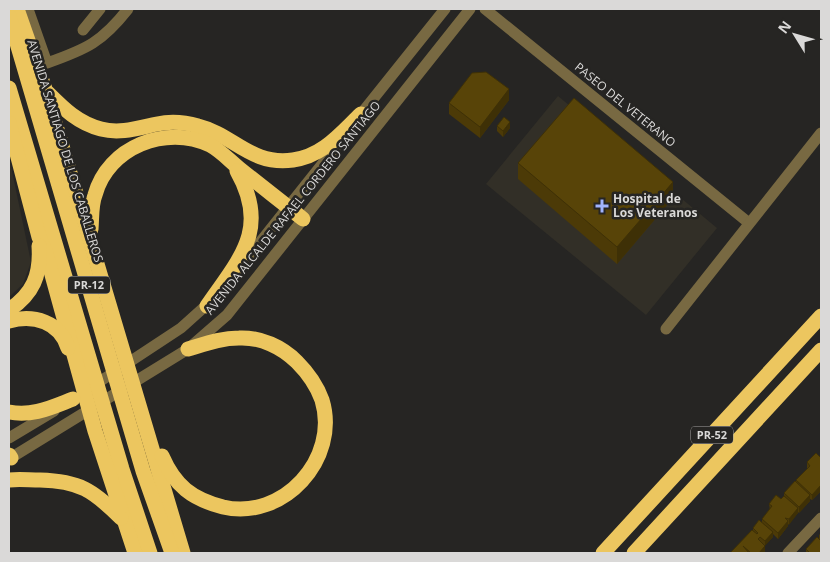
<svg xmlns="http://www.w3.org/2000/svg" width="830" height="562" viewBox="0 0 830 562" font-family="'Open Sans',sans-serif">
  <style>
    .built { fill: #322f27 }
    .lines { fill: none; stroke-linecap: round; stroke-linejoin: round }
    .minor { stroke: #786942; stroke-width: 11 }
    .highway { stroke: #ecc65f; stroke-width: 15 }
    .wall { fill: #4c3a07 }
    .shaded-wall { fill: #3e3006 }
    .building { fill: #584408; stroke: #3e3006 }
    .poi-dot { fill: #a0b3fd; stroke: #262523; stroke-width: 2 }
    .labels { text-anchor: middle; stroke-width: 5; stroke-linejoin: round; paint-order: stroke }
    .shield { fill: #262523; stroke: #a4a3a2; stroke-width: 1 }
    .shield-label { font-size: 11px; font-weight: bold; fill: #dad9d8 }
    .street-label { font-size: 12px; fill: #dad9d8; stroke: #262523 }
    .poi-label { font-size: 12px; font-weight: bold; fill: #dad9d8; stroke: #262523; text-anchor: start }
  </style>
  <rect width="100%" height="100%" fill="#262523"/>
  <g class="built">
    <polygon points="558,96 717,228 646,315 486,184"/>
    <polygon points="9,157 31,262 23,284 9,297"/>
  </g>
  <g class="lines">
    <g class="minor">
      <path d="M28 9 47 63C87 49 102 42 128 9"/>
      <polyline points="485,9 749,223"/>
      <polyline points="83,30 100,9"/>
      <polyline points="357,119 445,9"/>
      <polyline points="238,270 343,138"/>
      <polyline points="666,329 821,133"/>
      <polyline points="90,388 181,328 211,301"/>
      <polyline points="9,438 54,411"/>
      <polyline points="9,459 188,349 227,315 470,9"/>
      <polyline points="788,553 821,518"/>
    </g>
    <g class="highway">
      <polyline points="17,9 45,89 183,553"/>
      <polyline points="9,16 143,471 172,553"/>
      <polyline points="9,88 122,469 150,553"/>
      <path d="M48 93C64 109 78 123 101 129 120 134 138 128 157 124 171 121 184 122 198 126 234 135 251 166 293 160 323 156 340 134 361 114"/>
      <polyline points="9,123 39,237 46,253 95,431 135,553"/>
      <path d="M91 229C92 218 91 205 95 195 108 147 166 124 210 145 221 151 230 161 240 169 261 186 282 202 303 219"/>
      <path d="M207 306C240 258 270 229 237 171"/>
      <path d="M9 310C33 294 41 275 39 246"/>
      <path d="M9 321C34 314 60 322 68 348"/>
      <path d="M9 412C32 417 52 407 73 399"/>
      <polyline points="9,455 11,458"/>
      <path d="M162 456C175 486 192 499 223 507 283 521 340 459 322 400 317 386 308 373 297 362 282 347 261 337 239 338 221 338 205 344 188 349"/>
      <path d="M9 480C19 479 29 480 40 480 79 481 93 490 121 518"/>
      <polyline points="603,553 821,316"/>
      <polyline points="634,553 821,350"/>
    </g>
  </g>
  <g class="wall">
    <polygon points="509,100 480,138 449,114 449,103"/>
    <polygon points="497,126 510,128 503,137 497,131"/>
    <polygon points="518,163 673,198 617,264 518,179"/>
    <polygon points="821,455 821,491 812,500 810,499 810,501 799,513 798,512 798,513 788,525 788,526 778,539 773,534 773,537 765,545 765,551 764,553 731,553 753,530 753,528 762,522 762,519 770,510 769,504 781,499 784,496 784,493 796,483 796,480 807,469 807,462 821,458"/>
    <polygon points="821,533 821,553 802,553 806,552 806,549 819,539 819,535"/>
  </g>
  <g class="shaded-wall">
    <polygon points="509,89 509,100 480,138 480,127"/>
    <polygon points="510,122 510,128 503,137 503,131"/>
    <polygon points="673,182 673,198 617,264 617,247"/>
    <polygon points="821,485 821,491 812,500 812,495"/>
    <polygon points="810,495 810,501 799,513 799,507"/>
    <polygon points="798,508 798,513 789,525 789,519"/>
    <polygon points="788,521 788,526 778,539 778,533"/>
    <polygon points="773,532 773,537 765,546 765,541"/>
    <polygon points="765,546 765,551 764,553 759,553"/>
  </g>
  <g class="building">
    <polygon points="486,72 509,89 480,127 449,103 472,73"/>
    <polygon points="574,98 673,182 617,247 518,163"/>
    <polygon points="504,117 510,122 503,131 497,126"/>
    <polygon points="816,453 821,458 821,485 812,495 796,480 810,466 807,462"/>
    <polygon points="795,481 810,495 799,507 784,493"/>
    <polygon points="776,495 781,499 784,496 798,508 789,519 785,518 788,521 778,533 762,519 772,506 769,504"/>
    <polygon points="759,520 773,532 765,541 760,537 758,539 765,546 759,553 751,553 743,546 749,553 732,553 731,552 752,530 757,534 758,533 753,528"/>
    <polygon points="817,537 821,541 821,553 810,553 806,549"/>
  </g>
  <path class="poi-dot" d="M599.5 198.5h5v5h5v5h-5v5h-5v-5h-5v-5h5z"/>
  <g class="labels">
    <g class="shield">
      <rect x="68" y="276.5" width="42" height="17" rx="4"/>
      <rect x="691" y="426.5" width="42" height="17" rx="4"/>
    </g>
    <g class="shield-label">
      <text x="89" y="289">PR-12</text>
      <text x="712" y="439">PR-52</text>
    </g>
    <g class="street-label">
      <text transform="translate(625 105) rotate(39)" y="4">PASEO DEL VETERANO</text>
      <text transform="translate(65 151) rotate(73)" y="4">AVENIDA SANTIAGO DE LOS CABALLEROS</text>
      <text transform="translate(293 208) rotate(-51)" y="4">AVENIDA ALCALDE RAFAEL CORDERO SANTIAGO</text>
    </g>
    <g class="poi-label">
      <text x="613" y="203">Hospital de<tspan x="613" dy="14">Los Veteranos</tspan></text>
    </g>
  </g>
  <rect width="830" height="562" fill="none" stroke="#dad9d8" stroke-width="20"/>
  <g transform="translate(795 35) rotate(307)" stroke="#262523" stroke-width="4" paint-order="stroke">
  <path d="M0-4L9 19L0 12L-9 19Z" fill="#dad9d8"/>
  <text y="-8" font-size="14" font-weight="bold" text-anchor="middle" fill="#dad9d8">N</text>
  </g>
</svg>
